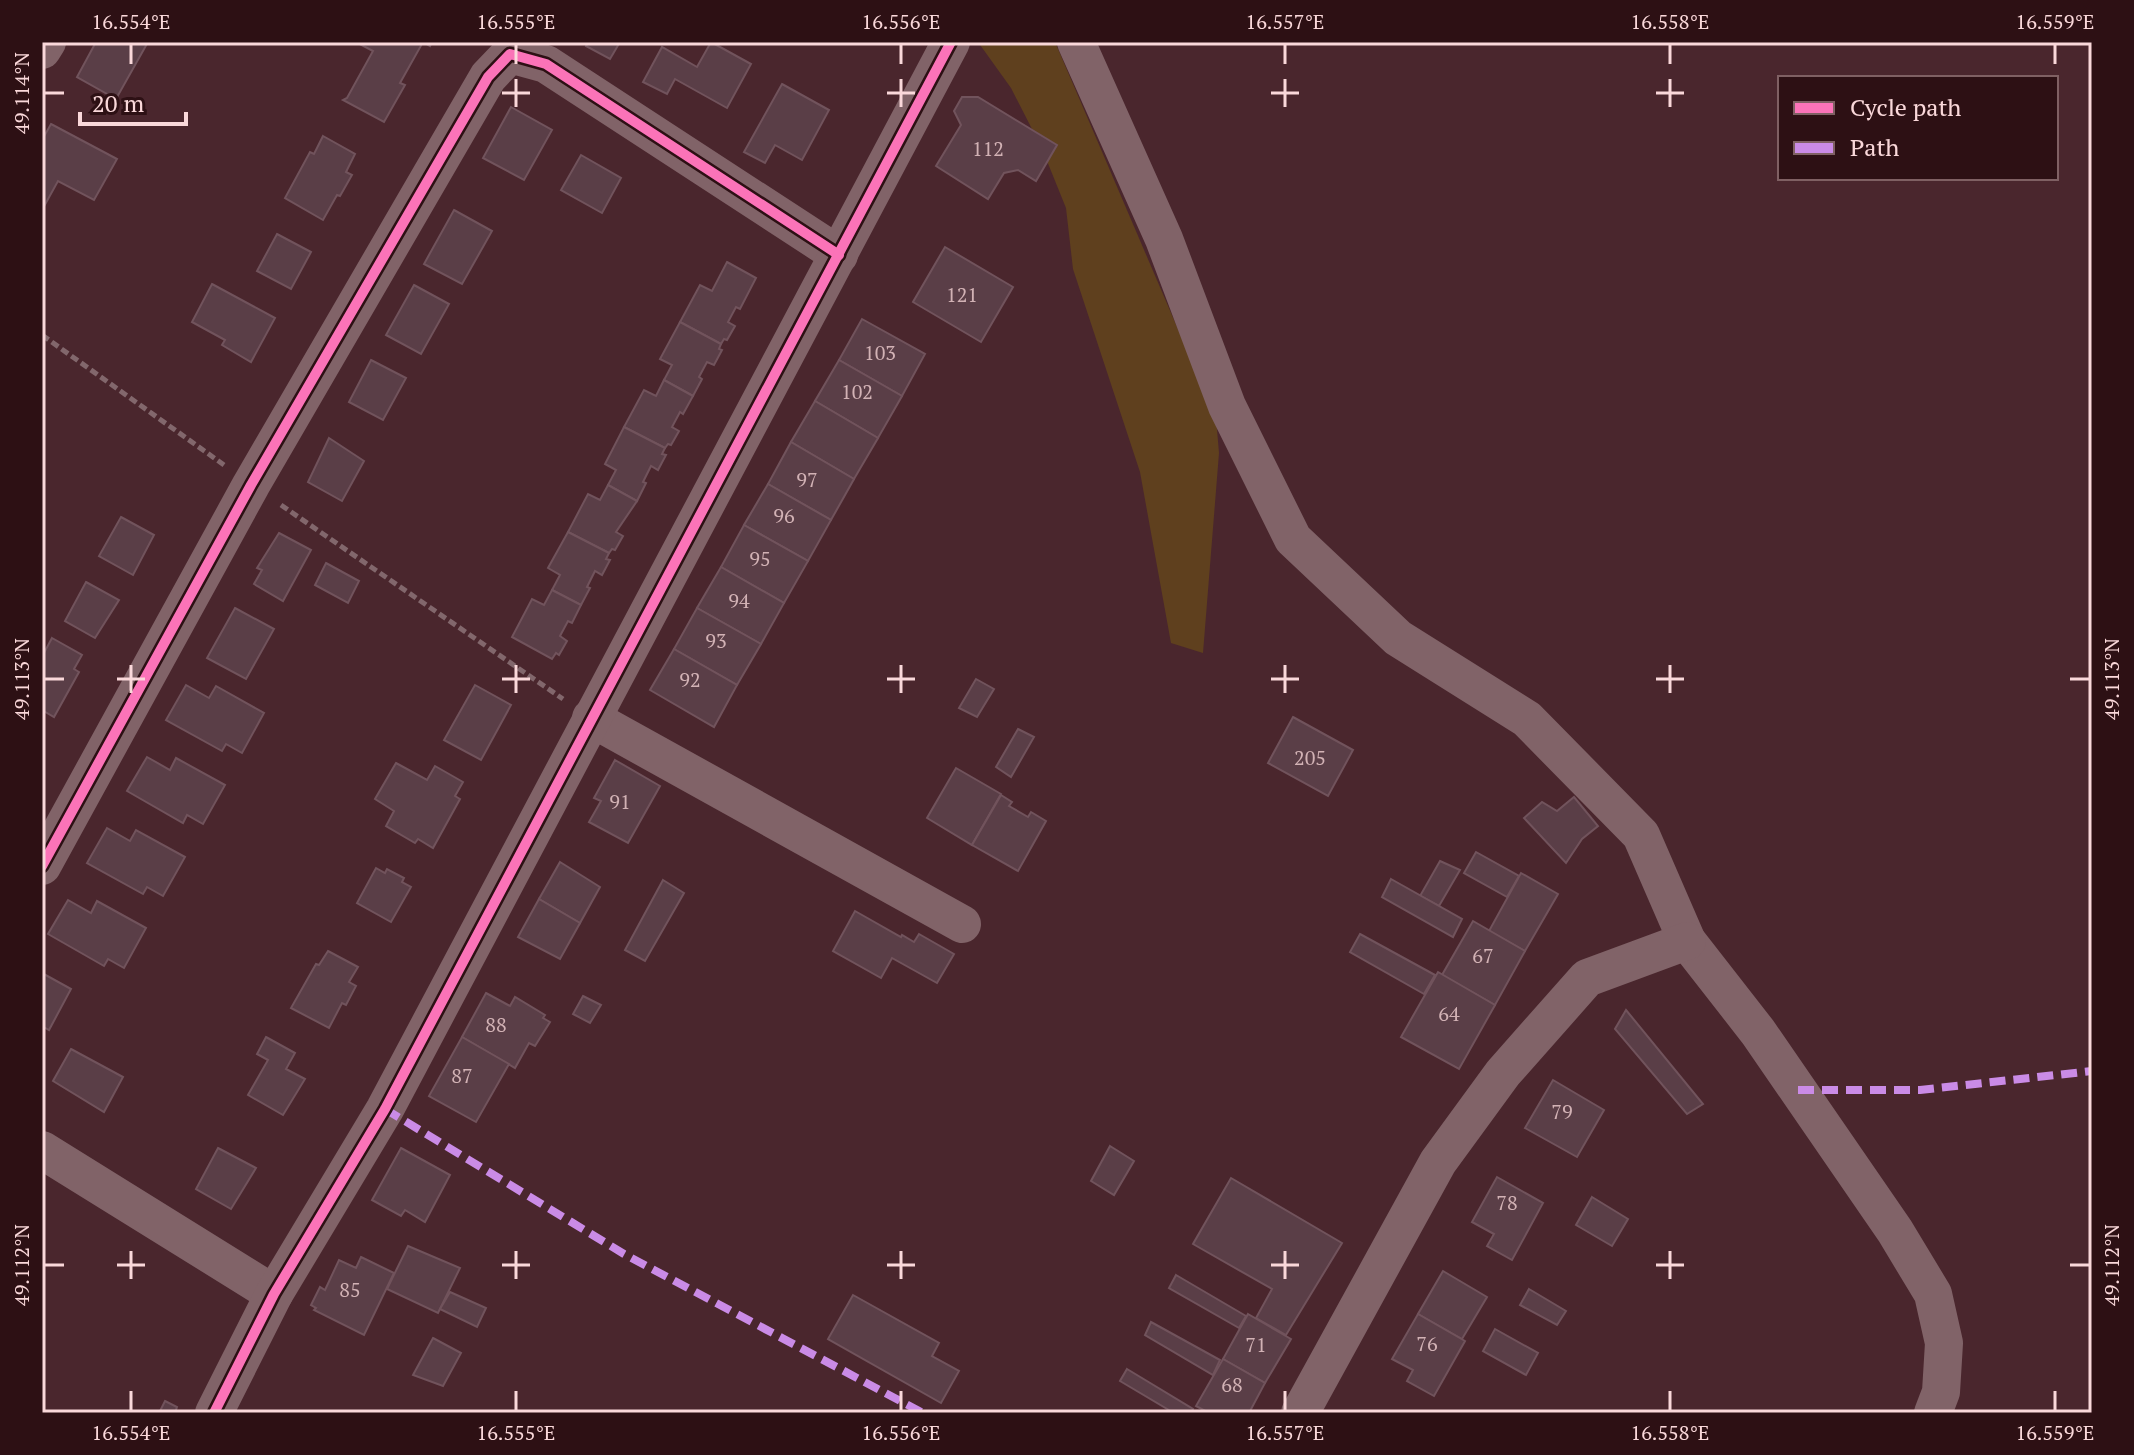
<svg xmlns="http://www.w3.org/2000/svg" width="2134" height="1455" viewBox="0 0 2134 1455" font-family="'PT Serif',serif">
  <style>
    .green { fill: #5f401e }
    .building { fill: #5a3e47; stroke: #71535c; stroke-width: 2 }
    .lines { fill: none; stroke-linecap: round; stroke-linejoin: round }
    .path { stroke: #82676c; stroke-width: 5; stroke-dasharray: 8 4; stroke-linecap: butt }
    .minor { stroke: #816368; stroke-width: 38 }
    .quiet { stroke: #ca8be6; stroke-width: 8; stroke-dasharray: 16 8; stroke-linecap: butt }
    .cycleway-casing { stroke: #2d1014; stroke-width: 15 }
    .cycleway { stroke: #fb73b8; stroke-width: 10 }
    .ticks { fill: none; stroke: #fad8da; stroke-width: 3 }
    .labels { text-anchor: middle; stroke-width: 7; stroke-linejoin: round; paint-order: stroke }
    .number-label { font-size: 20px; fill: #d2b2b5 }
    .neatline { fill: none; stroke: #fad8da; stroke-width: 3 }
    .ticks-label { font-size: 20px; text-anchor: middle; fill: #fad8da }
  </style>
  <rect width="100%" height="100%" fill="#4a262d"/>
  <polygon class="green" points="978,42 1055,42 1216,418 1219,453 1203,653 1171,643 1140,472 1073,269 1066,208 1047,161 1057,145 1032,129 1011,88"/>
  <g class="building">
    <polygon points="96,42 148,42 116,99 77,77"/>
    <polygon points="356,42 432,42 430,46 423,42 400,83 405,85 384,122 343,100 347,98 373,51"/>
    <polygon points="588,42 620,42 610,59 586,46"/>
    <polygon points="711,42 751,64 727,108 675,79 667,94 643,82 662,47 697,67"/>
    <polygon points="782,84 829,110 802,160 775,145 765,163 744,152"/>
    <polygon points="962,97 978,97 1057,145 1036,181 1018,170 1004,173 988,199 936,166 961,125 954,111"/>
    <polygon points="511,107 552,130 524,180 483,158"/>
    <polygon points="51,124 117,159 94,200 58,181 42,210 42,140"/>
    <polygon points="323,136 355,154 346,172 352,175 340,196 337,195 323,220 285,198 310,152 314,154"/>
    <polygon points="581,155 621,178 602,213 561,190"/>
    <polygon points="454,210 492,231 462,284 424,264"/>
    <polygon points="277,234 311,252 291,289 257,271"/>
    <polygon points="945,247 1013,287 981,342 913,302"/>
    <polygon points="727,262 756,278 740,309 736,307 728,322 735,326 727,340 724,339 721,344 680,322 700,285 712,291"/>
    <polygon points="212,284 275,318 251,362 222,345 225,340 192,322"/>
    <polygon points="414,285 449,304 421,354 386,335"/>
    <polygon points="862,319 925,354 902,396 839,360"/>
    <polygon points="680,322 721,344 719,349 722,350 714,365 707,362 699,377 702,379 693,396 664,380 672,365 660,359"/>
    <polygon points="371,360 406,378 383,420 349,402"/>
    <polygon points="839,360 902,396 878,438 815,401"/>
    <polygon points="664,380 693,396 683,414 680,412 672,427 679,431 671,445 668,444 665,448 624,427 644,390 656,396"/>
    <polygon points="815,401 878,438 854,479 791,442"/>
    <polygon points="624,427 665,448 662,454 666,455 658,470 651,466 643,482 646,483 637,501 608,485 616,470 605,464"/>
    <polygon points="329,438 364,461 342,501 308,482"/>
    <polygon points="791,442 854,479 831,520 768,484"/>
    <polygon points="768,484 831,520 808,561 744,525"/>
    <polygon points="608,485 637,501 616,532 623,536 615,550 612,549 609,553 568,532 588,494 600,500"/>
    <polygon points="121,517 154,535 133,575 99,556"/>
    <polygon points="744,525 808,561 784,603 721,567"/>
    <polygon points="568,532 609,553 606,559 610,560 602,575 595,571 587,587 590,588 581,605 552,590 560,575 548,568"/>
    <polygon points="279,533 311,550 283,601 254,584 262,570 257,568"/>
    <polygon points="326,563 359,581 348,603 315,585"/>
    <polygon points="721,567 784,603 761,644 697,608"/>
    <polygon points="86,582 119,600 95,638 65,621"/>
    <polygon points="552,590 581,605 572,623 568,621 560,636 567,641 559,655 556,653 552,659 512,637 532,599 544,605"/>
    <polygon points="235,608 274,629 246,679 207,658"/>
    <polygon points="697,608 761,644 737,685 674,649"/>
    <polygon points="52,638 82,655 74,669 79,672 54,717 42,710 42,652 44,653"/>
    <polygon points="674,649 737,685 714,727 650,690"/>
    <polygon points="976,679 994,689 977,717 959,708"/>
    <polygon points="186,685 209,698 216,686 264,713 242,753 226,744 222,751 166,720"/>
    <polygon points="475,685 511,705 481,760 444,740"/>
    <polygon points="1293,717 1353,750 1328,796 1268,763"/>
    <polygon points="1018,729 1034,737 1011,777 996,767"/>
    <polygon points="147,757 170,770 176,758 225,785 203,824 187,815 183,823 127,791"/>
    <polygon points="615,760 660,786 628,843 589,822 601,801 594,798"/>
    <polygon points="396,763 427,780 435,766 463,782 455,796 460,799 433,848 418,839 415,843 386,826 394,811 375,799"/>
    <polygon points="956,768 1001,794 972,845 927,818"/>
    <polygon points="1001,795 1012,802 1009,806 1028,817 1031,812 1046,821 1018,871 972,845"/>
    <polygon points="1574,797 1598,826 1582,839 1566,863 1524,818 1542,802 1557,811"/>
    <polygon points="107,828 130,841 136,830 185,857 163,896 147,887 143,894 87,863"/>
    <polygon points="1476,852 1519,876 1507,897 1464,873"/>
    <polygon points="1440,861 1460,870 1439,906 1420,896"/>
    <polygon points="560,862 600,887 580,923 539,899"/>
    <polygon points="376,868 385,873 387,869 404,878 402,882 411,887 391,922 357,903"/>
    <polygon points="1521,873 1558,894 1525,951 1489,931"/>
    <polygon points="1391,879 1462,919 1453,937 1382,897"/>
    <polygon points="663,880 684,893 645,961 625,950"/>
    <polygon points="539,899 580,923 560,959 518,937"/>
    <polygon points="68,900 91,913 97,901 146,928 124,968 108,959 104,966 48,934"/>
    <polygon points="855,911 901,937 902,935 914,942 919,934 954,954 937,983 892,958 881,978 833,951"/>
    <polygon points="1473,921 1525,951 1495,1005 1442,975"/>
    <polygon points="1360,934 1435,975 1424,994 1350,952"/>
    <polygon points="328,951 358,967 349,982 356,986 346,1005 342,1003 329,1028 291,1008 316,964 319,965"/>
    <polygon points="1438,972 1495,1005 1459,1069 1401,1037"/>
    <polygon points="42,973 71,989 49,1030 42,1026"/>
    <polygon points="486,993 510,1006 515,997 545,1015 543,1018 550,1022 535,1046 529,1043 515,1068 462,1037"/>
    <polygon points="583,996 601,1005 590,1023 573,1014"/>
    <polygon points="1626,1010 1703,1104 1687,1114 1615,1029"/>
    <polygon points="266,1037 295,1053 286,1069 305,1079 283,1115 248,1095 268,1060 257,1054"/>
    <polygon points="462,1037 509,1064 476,1122 429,1096"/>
    <polygon points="71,1049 123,1077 104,1112 53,1081"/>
    <polygon points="1553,1080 1604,1110 1577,1157 1525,1128"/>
    <polygon points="1110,1146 1134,1161 1114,1195 1091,1181"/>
    <polygon points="218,1148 256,1168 231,1209 196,1189"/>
    <polygon points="401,1148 450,1175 425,1222 405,1210 401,1216 372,1200"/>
    <polygon points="1497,1177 1543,1203 1512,1260 1487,1246 1494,1234 1472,1222"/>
    <polygon points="1231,1178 1342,1243 1286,1335 1256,1318 1272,1289 1193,1244"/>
    <polygon points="1592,1197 1628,1219 1612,1246 1576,1225"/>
    <polygon points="408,1246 460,1268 438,1313 387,1289"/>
    <polygon points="361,1257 394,1273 364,1335 314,1310 316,1308 311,1305 320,1287 325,1290 339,1260 356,1268"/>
    <polygon points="1443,1271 1487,1297 1462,1339 1418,1314"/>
    <polygon points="1176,1275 1246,1316 1239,1328 1169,1288"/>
    <polygon points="1529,1289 1566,1311 1557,1325 1520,1305"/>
    <polygon points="450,1292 486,1308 477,1327 440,1309"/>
    <polygon points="853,1295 939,1343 932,1356 959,1371 941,1403 828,1339"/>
    <polygon points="1248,1314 1291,1339 1265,1383 1223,1359"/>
    <polygon points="1418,1314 1465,1341 1434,1396 1407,1381 1413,1370 1392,1359"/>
    <polygon points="1151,1322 1220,1360 1213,1375 1145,1335"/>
    <polygon points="1495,1329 1538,1353 1526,1375 1483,1351"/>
    <polygon points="433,1338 461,1353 443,1386 413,1375"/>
    <polygon points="1223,1359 1265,1383 1249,1413 1209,1413 1196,1406"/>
    <polygon points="1127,1369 1193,1409 1191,1413 1174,1413 1120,1381"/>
    <polygon points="165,1401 177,1407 175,1413 159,1413"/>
  </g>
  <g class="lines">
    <g class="path">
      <polyline points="42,335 224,465"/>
      <polyline points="281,505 563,699"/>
    </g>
    <g class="minor">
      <polyline points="1076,42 1164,239 1227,406 1293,539 1398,638 1527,719 1641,835 1687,941 1758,1032 1895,1231 1933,1294 1944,1343 1941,1392 1933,1413"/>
      <polyline points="42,50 47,42"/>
      <polyline points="591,718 962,924"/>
      <polyline points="42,866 251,485 488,77 510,54 546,64 839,255"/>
      <polyline points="42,1150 274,1294"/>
      <polyline points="214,1413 274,1294 385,1109 951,42"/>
      <polyline points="1300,1413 1438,1162 1503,1073 1587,978 1687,941"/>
    </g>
    <g class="quiet">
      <polyline points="1798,1090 1920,1090 2092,1071"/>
      <polyline points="385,1109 624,1254 923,1413"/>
    </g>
    <g class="cycleway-casing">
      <g id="cycleway">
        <polyline points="42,866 251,485 488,77 510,54 546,64 839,255"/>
        <polyline points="214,1413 274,1294 385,1109 951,42"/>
      </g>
    </g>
    <use href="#cycleway" class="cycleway"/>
  </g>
  <path class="ticks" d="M131 44V64M516 44V64M901 44V64M1285 44V64M1670 44V64M2055 44V64M516 79V107M901 79V107M1285 79V107M1670 79V107M44 93H64M502 93H530M887 93H915M1271 93H1299M1656 93H1684M131 665V693M516 665V693M901 665V693M1285 665V693M1670 665V693M44 679H64M117 679H145M502 679H530M887 679H915M1271 679H1299M1656 679H1684M2070 679H2090M131 1251V1279M516 1251V1279M901 1251V1279M1285 1251V1279M1670 1251V1279M44 1265H64M117 1265H145M502 1265H530M887 1265H915M1271 1265H1299M1656 1265H1684M2070 1265H2090M131 1391V1411M516 1391V1411M901 1391V1411M1285 1391V1411M1670 1391V1411M2055 1391V1411"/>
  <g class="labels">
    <g class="number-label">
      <text x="988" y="156">112</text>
      <text x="962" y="302">121</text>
      <text x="880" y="360">103</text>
      <text x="857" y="399">102</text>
      <text x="807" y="487">97</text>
      <text x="784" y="523">96</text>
      <text x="760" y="566">95</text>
      <text x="739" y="608">94</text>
      <text x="716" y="648">93</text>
      <text x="690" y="687">92</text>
      <text x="1310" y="765">205</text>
      <text x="620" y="809">91</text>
      <text x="1483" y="963">67</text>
      <text x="1449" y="1021">64</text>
      <text x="496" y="1032">88</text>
      <text x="462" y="1083">87</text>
      <text x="1562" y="1119">79</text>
      <text x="1507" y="1210">78</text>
      <text x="350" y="1297">85</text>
      <text x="1427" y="1351">76</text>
      <text x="1256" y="1352">71</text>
      <text x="1232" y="1392">68</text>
    </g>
  </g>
  <rect width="2134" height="1455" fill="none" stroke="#2d1014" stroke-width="88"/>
  <rect x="1778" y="76" width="280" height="104" fill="#2d1014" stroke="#7f6063" stroke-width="2"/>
  <rect x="1794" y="102" width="40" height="12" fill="#fb73b8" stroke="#7f6063" stroke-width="2"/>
  <text x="1850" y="116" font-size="24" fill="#fad8da">Cycle path</text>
  <rect x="1794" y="142" width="40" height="12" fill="#ca8be6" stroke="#7f6063" stroke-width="2"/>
  <text x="1850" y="156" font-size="24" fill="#fad8da">Path</text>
  <path d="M80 112v12h106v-12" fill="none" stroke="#fad8da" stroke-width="4"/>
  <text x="92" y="112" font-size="24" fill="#fad8da" stroke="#2d1014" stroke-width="6" paint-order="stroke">20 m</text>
  <rect x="44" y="44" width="2046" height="1367" class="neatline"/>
  <g class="ticks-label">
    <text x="131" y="29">16.554°E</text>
    <text x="516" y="29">16.555°E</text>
    <text x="901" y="29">16.556°E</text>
    <text x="1285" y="29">16.557°E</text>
    <text x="1670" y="29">16.558°E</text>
    <text x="2055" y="29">16.559°E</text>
    <text transform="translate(22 93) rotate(-90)" y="7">49.114°N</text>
    <text transform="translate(22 679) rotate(-90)" y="7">49.113°N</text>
    <text transform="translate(2112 679) rotate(-90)" y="7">49.113°N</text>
    <text transform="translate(22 1265) rotate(-90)" y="7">49.112°N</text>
    <text transform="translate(2112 1265) rotate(-90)" y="7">49.112°N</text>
    <text x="131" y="1440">16.554°E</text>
    <text x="516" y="1440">16.555°E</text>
    <text x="901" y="1440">16.556°E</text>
    <text x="1285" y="1440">16.557°E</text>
    <text x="1670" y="1440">16.558°E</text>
    <text x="2055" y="1440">16.559°E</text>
  </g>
</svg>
